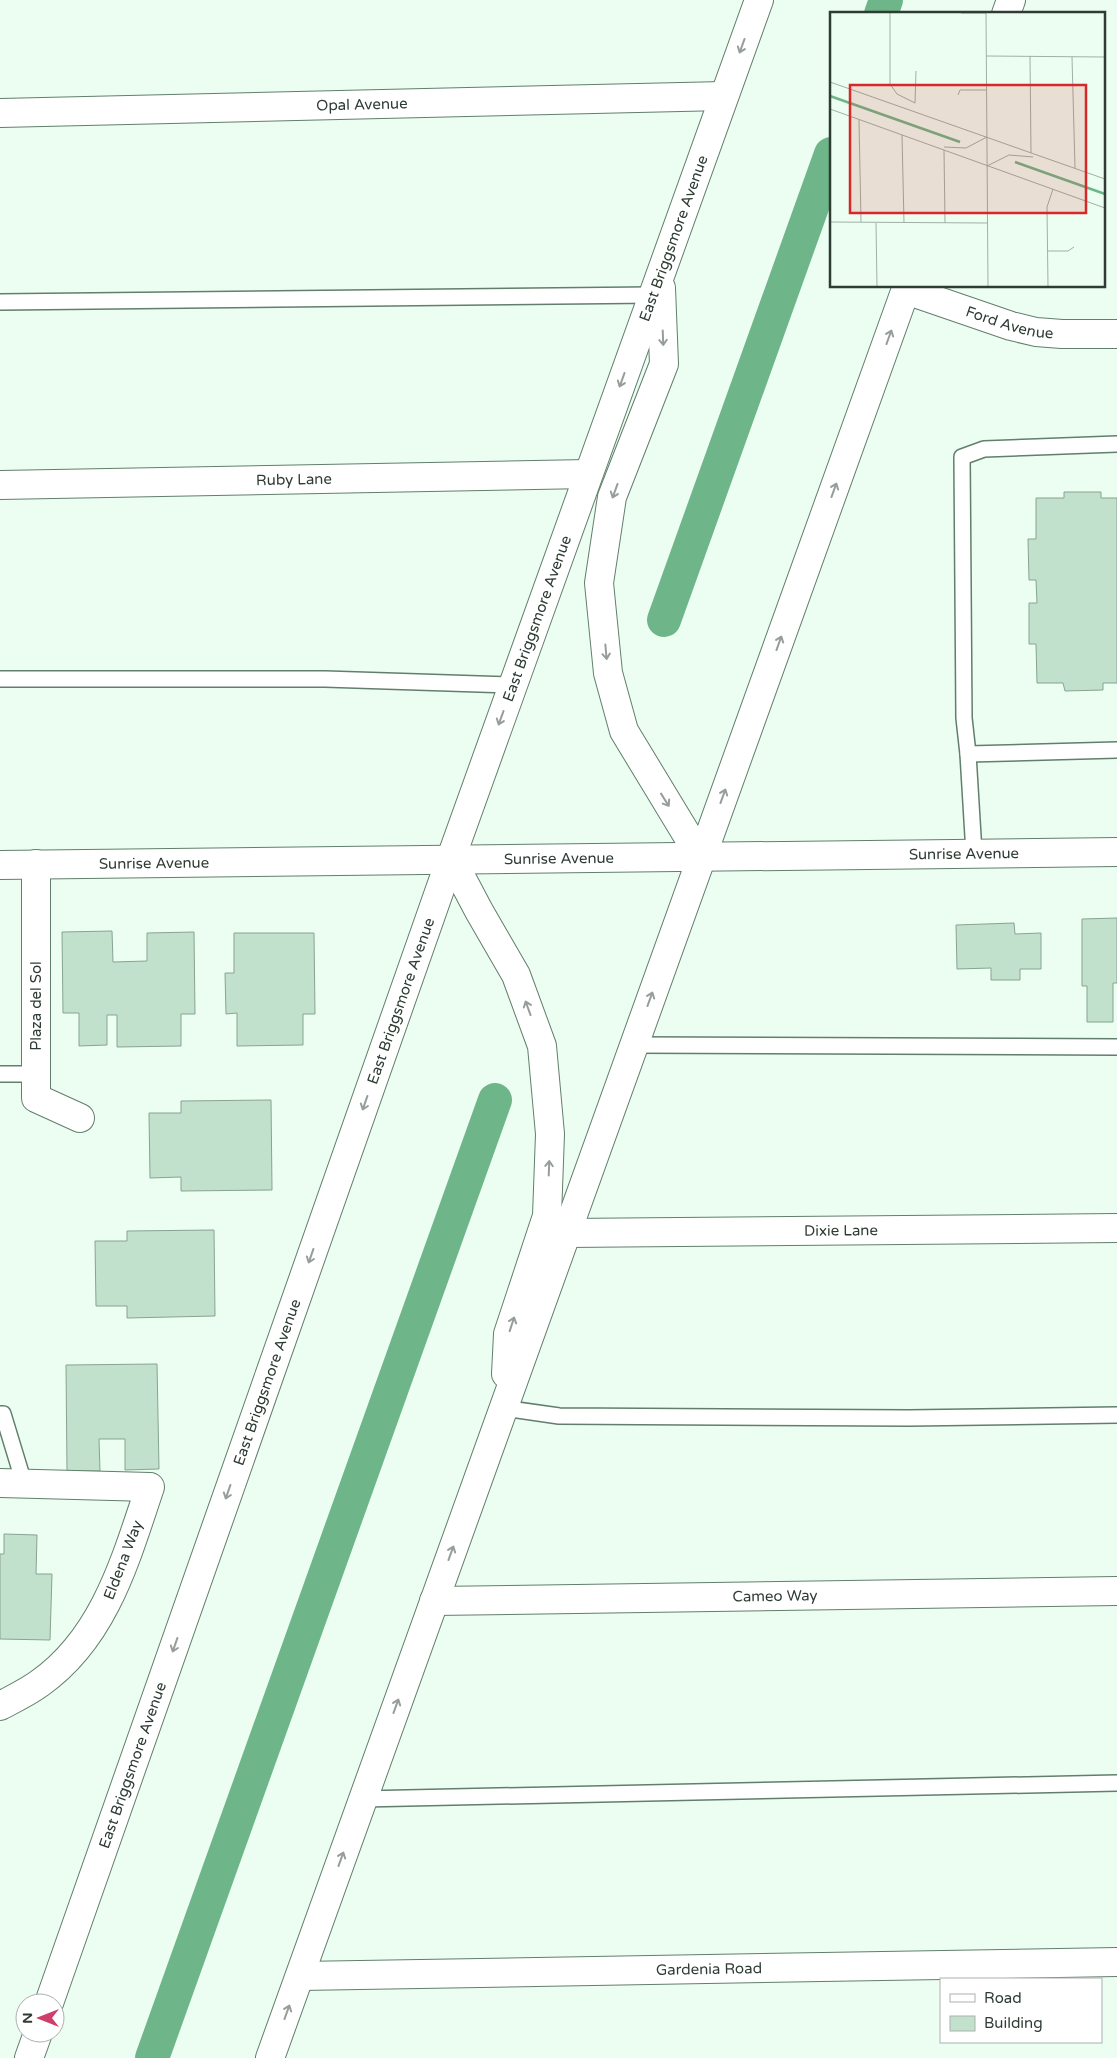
<svg xmlns="http://www.w3.org/2000/svg" width="1117" height="2058" viewBox="0 0 1117 2058" font-family="'Varela Round',sans-serif">
  <style>
    .lines { fill: none; stroke-linecap: round; stroke-linejoin: round }
    .canal { stroke: #6fb58a; stroke-width: 34 }
    .building { fill: #c2e1cc; stroke: #87a491 }
    .service-casing { stroke: #627e6c; stroke-width: 18 }
    .minor-casing { stroke: #627e6c; stroke-width: 30 }
    .tertiary-casing { stroke: #627e6c; stroke-width: 30 }
    .secondary-casing { stroke: #627e6c; stroke-width: 30 }
    .service { stroke: #fff; stroke-width: 15 }
    .minor { stroke: #fff; stroke-width: 28 }
    .tertiary { stroke: #fff; stroke-width: 28 }
    .secondary { stroke: #fff; stroke-width: 28 }
    .oneway { stroke: #979e9a }
    .labels { text-anchor: middle; stroke-width: 4.5; stroke-linejoin: round; paint-order: stroke }
    .street-label { font-size: 15px; fill: #2f3c34; stroke: #fff }
    .inset-river { fill: none; stroke: #6fb58a; stroke-width: 2.5 }
    .inset-road { fill: none; stroke: #a0b0a5; stroke-width: 1 }
    .view { fill: #d62828; fill-opacity: 0.15; stroke: #d62828; stroke-width: 2.5 }
    .inset-edge { fill: none; stroke: #2f3c34; stroke-width: 2.5 }
  </style>
  <rect width="100%" height="100%" fill="#ebfef1"/>
  <g class="lines">
    <g class="canal">
      <polyline points="881,14 886,0"/>
      <polyline points="664,620 831,154"/>
      <polyline points="152,2058 495,1100"/>
    </g>
  </g>
  <g class="building">
    <polygon points="1064,492 1101,492 1101,498 1117,498 1117,683 1103,683 1103,690 1065,691 1063,683 1037,683 1036,644 1029,644 1029,603 1037,603 1036,580 1029,580 1028,539 1036,539 1036,498 1064,498"/>
    <polygon points="1117,918 1117,983 1113,983 1113,1022 1087,1022 1087,986 1082,986 1082,919"/>
    <polygon points="1014,923 1015,934 1041,933 1041,969 1020,969 1020,980 991,980 991,968 957,969 956,925"/>
    <polygon points="112,931 113,962 147,961 147,933 194,932 195,1014 181,1014 181,1046 117,1047 117,1015 107,1015 107,1045 79,1046 79,1013 63,1013 62,932"/>
    <polygon points="234,933 314,933 315,1014 303,1014 303,1045 237,1046 237,1013 226,1014 225,973 234,973"/>
    <polygon points="271,1100 272,1190 181,1191 181,1177 150,1178 149,1113 181,1113 181,1101"/>
    <polygon points="214,1230 215,1316 127,1318 127,1306 96,1306 95,1241 127,1241 127,1231"/>
    <polygon points="157,1364 159,1469 125,1470 125,1439 99,1439 100,1471 67,1471 66,1365"/>
    <polygon points="4,1534 37,1535 36,1574 52,1574 50,1640 0,1639 0,1554 4,1554"/>
  </g>
  <g class="lines">
    <g class="service-casing">
      <g id="service">
        <polyline points="0,302 653,295"/>
        <polyline points="0,679 325,679 513,685"/>
        <polyline points="968,754 1117,750"/>
        <polyline points="974,853 968,754 964,718 962,457 984,449 1117,444"/>
        <polyline points="634,1045 1117,1047"/>
        <polyline points="0,1074 36,1074"/>
        <polyline points="503,1408 559,1416 909,1418 1117,1415"/>
        <polyline points="0,1414 3,1414 24,1483"/>
        <polyline points="362,1799 1117,1783"/>
      </g>
    </g>
    <g class="minor-casing">
      <g id="minor">
        <path id="s1" d="M0 113 724 96"/>
        <path id="s2" d="M906 290 1011 326 1036 332 1062 334H1117"/>
        <path id="s3" d="M0 485 588 474"/>
        <polyline points="36,864 36,1098 80,1118"/>
        <path id="s4" d="M566 1233 1117 1228"/>
        <path d="M0 1483 150 1487C126 1558 105 1637 40 1683 28 1692 13 1699 0 1706"/>
        <path id="s5" d="M434 1601 1117 1591"/>
        <path id="s6" d="M300 1976 1117 1962"/>
      </g>
    </g>
    <g class="tertiary-casing">
      <g id="tertiary">
        <path id="s7" d="M0 865 1117 852"/>
      </g>
    </g>
    <g class="secondary-casing">
      <g id="secondary">
        <polyline points="1006,14 1011,0"/>
        <polyline points="661,288 664,364 612,497 599,583 608,673 624,731 701,858"/>
        <polyline points="451,858 479,911 516,975 542,1046 550,1134 547,1216 508,1334 506,1374"/>
        <path id="s8" d="M49 2003 451 858 759 0"/>
        <polyline points="29,2058 38,2033"/>
        <polyline points="270,2058 907,286"/>
      </g>
    </g>
    <use href="#service" class="service"/>
    <use href="#minor" class="minor"/>
    <use href="#tertiary" class="tertiary"/>
    <use href="#secondary" class="secondary"/>
  </g>
  <defs><path id="oneway-shaft" d="M-6 0H5M1.5-3L5.5 0L1.5 3" fill="none" stroke-width="1.6" stroke-linecap="round" stroke-linejoin="round" transform="scale(1.25)"/></defs>
  <g class="oneway">
    <use href="#oneway-shaft" transform="translate(742 46) rotate(110)"/>
    <use href="#oneway-shaft" transform="translate(889 337) rotate(-70)"/>
    <use href="#oneway-shaft" transform="translate(663 338) rotate(88)"/>
    <use href="#oneway-shaft" transform="translate(622 380) rotate(110)"/>
    <use href="#oneway-shaft" transform="translate(834 490) rotate(-70)"/>
    <use href="#oneway-shaft" transform="translate(615 491) rotate(110)"/>
    <use href="#oneway-shaft" transform="translate(779 643) rotate(-70)"/>
    <use href="#oneway-shaft" transform="translate(606 652) rotate(85)"/>
    <use href="#oneway-shaft" transform="translate(501 718) rotate(110)"/>
    <use href="#oneway-shaft" transform="translate(723 796) rotate(-70)"/>
    <use href="#oneway-shaft" transform="translate(665 800) rotate(58)"/>
    <use href="#oneway-shaft" transform="translate(650 999) rotate(-70)"/>
    <use href="#oneway-shaft" transform="translate(528 1008) rotate(-110)"/>
    <use href="#oneway-shaft" transform="translate(365 1103) rotate(109)"/>
    <use href="#oneway-shaft" transform="translate(549 1168) rotate(-88)"/>
    <use href="#oneway-shaft" transform="translate(311 1256) rotate(109)"/>
    <use href="#oneway-shaft" transform="translate(512 1324) rotate(-72)"/>
    <use href="#oneway-shaft" transform="translate(228 1492) rotate(109)"/>
    <use href="#oneway-shaft" transform="translate(451 1553) rotate(-70)"/>
    <use href="#oneway-shaft" transform="translate(175 1645) rotate(109)"/>
    <use href="#oneway-shaft" transform="translate(396 1706) rotate(-70)"/>
    <use href="#oneway-shaft" transform="translate(341 1859) rotate(-70)"/>
    <use href="#oneway-shaft" transform="translate(287 2012) rotate(-70)"/>
  </g>
  <g class="labels">
    <g class="street-label">
      <text dy="5" stroke="none"><textPath href="#s1" startOffset="362">Opal Avenue</textPath></text>
      <text dy="5" stroke="none"><textPath href="#s8" startOffset="1872">East Briggsmore Avenue</textPath></text>
      <text dy="5" stroke="none"><textPath href="#s2" startOffset="109">Ford Avenue</textPath></text>
      <text dy="5" stroke="none"><textPath href="#s3" startOffset="294">Ruby Lane</textPath></text>
      <text dy="5" stroke="none"><textPath href="#s8" startOffset="1468">East Briggsmore Avenue</textPath></text>
      <text dy="5" stroke="none"><textPath href="#s7" startOffset="964">Sunrise Avenue</textPath></text>
      <text dy="5" stroke="none"><textPath href="#s7" startOffset="559">Sunrise Avenue</textPath></text>
      <text dy="5" stroke="none"><textPath href="#s7" startOffset="154">Sunrise Avenue</textPath></text>
      <text dy="5" stroke="none"><textPath href="#s8" startOffset="1062">East Briggsmore Avenue</textPath></text>
      <text transform="translate(36 1006) rotate(-90)" y="5">Plaza del Sol</text>
      <text dy="5" stroke="none"><textPath href="#s4" startOffset="275">Dixie Lane</textPath></text>
      <text dy="5" stroke="none"><textPath href="#s8" startOffset="658">East Briggsmore Avenue</textPath></text>
      <text transform="translate(123 1560) rotate(-69)" y="5">Eldena Way</text>
      <text dy="5" stroke="none"><textPath href="#s5" startOffset="341">Cameo Way</textPath></text>
      <text dy="5" stroke="none"><textPath href="#s8" startOffset="252">East Briggsmore Avenue</textPath></text>
      <text dy="5" stroke="none"><textPath href="#s6" startOffset="409">Gardenia Road</textPath></text>
    </g>
  </g>
  <g transform="translate(830 12)">
    <rect width="275" height="275" fill="#ebfef1"/>
    <path class="inset-river" d="M0 84 130 130M185 150 275 182"/>
    <path class="inset-road" d="M60 0V72L67 82 85 91 86 59M156 0 158 275M131 1H156M156 44 275 45M200 44 201 141M242 45 245 156M0 70 275 167M128 83 130 78H157M0 97 275 196M29 108 31 210M72 123 74 211M114 135 136 136 157 125M114 138 115 211M157 154 179 143 203 145M0 210 158 211M46 211 47 275M218 239H238L244 235M218 275 217 195 223 177"/>
    <path class="view" d="M20 73H256V201H20Z"/>
    <rect width="275" height="275" class="inset-edge"/>
  </g>
  <rect x="940" y="1978" width="162" height="65" fill="#ffffff" stroke="#acb1ae"/>
  <rect x="950" y="1994" width="25" height="8" fill="#ffffff" stroke="#acb1ae"/>
  <text x="984" y="2003" font-size="15" fill="#2f3c34">Road</text>
  <rect x="950" y="2016" width="25" height="15" fill="#c2e1cc" stroke="#acb1ae"/>
  <text x="984" y="2028" font-size="15" fill="#2f3c34">Building</text>
  <g transform="translate(40 2018) rotate(270)"><circle r="24" fill="#ffffff" stroke="#acb1ae"/>
  <path d="M0-4L9 19L0 12L-9 19Z" fill="#ce406b"/>
  <text y="-8" font-size="14" font-weight="bold" text-anchor="middle" fill="#2f3c34">N</text>
  </g>
</svg>
